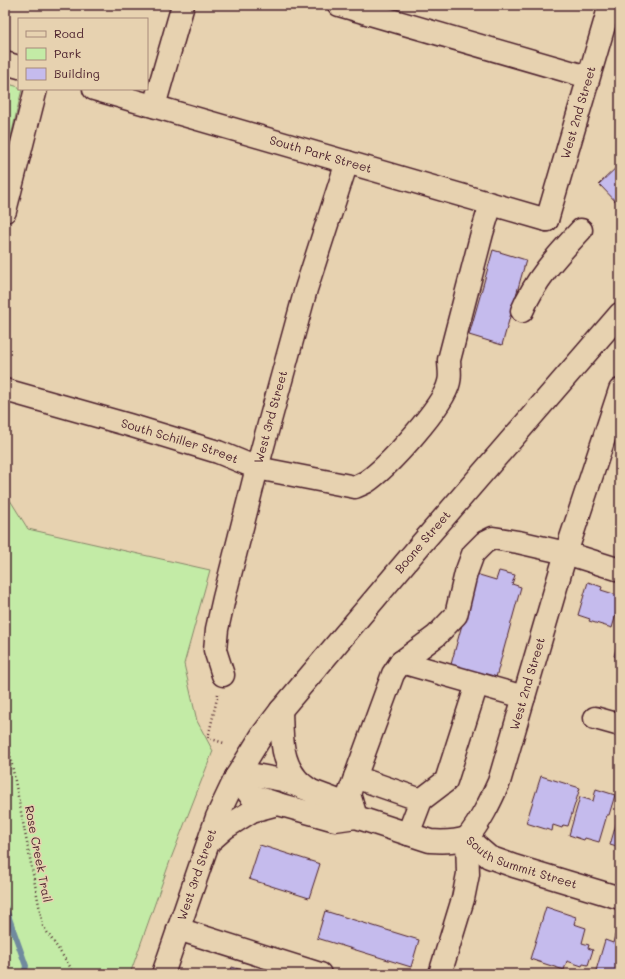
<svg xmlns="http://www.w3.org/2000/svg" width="625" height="979" viewBox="0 0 625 979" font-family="Mali,sans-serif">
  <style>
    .green { fill: #c3eba6; stroke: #868568 }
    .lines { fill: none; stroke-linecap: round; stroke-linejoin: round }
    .stream { stroke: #708a9e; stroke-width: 6 }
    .building { fill: #c5bbed; stroke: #4a1f2b }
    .minor-casing { stroke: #4a1f2b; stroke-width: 25 }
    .major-casing { stroke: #4a1f2b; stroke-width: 25 }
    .path { stroke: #4a1f2b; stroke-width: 2.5; stroke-dasharray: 1 3; stroke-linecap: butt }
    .minor { stroke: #e7d2b0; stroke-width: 22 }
    .major { stroke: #e7d2b0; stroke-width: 22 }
    .labels { text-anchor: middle; stroke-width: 3; stroke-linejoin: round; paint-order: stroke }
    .street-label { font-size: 12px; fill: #4a1f2b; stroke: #e7d2b0 }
  </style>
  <rect width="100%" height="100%" fill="#e7d2b0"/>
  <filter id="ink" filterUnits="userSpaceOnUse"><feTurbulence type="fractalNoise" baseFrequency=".025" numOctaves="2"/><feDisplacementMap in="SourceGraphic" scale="8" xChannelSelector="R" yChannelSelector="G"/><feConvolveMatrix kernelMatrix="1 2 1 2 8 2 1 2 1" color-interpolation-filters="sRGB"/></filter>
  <g filter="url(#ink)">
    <g class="green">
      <polygon points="5,83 19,87 19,89 22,89 5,162"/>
      <polygon points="5,492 28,529 210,570 184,664 197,721 213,751 170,861 130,974 5,974"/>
    </g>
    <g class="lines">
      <polyline class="stream" points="5,907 26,966 24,974"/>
    </g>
    <g class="building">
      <polygon points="620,164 620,206 599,184"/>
      <polygon points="493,250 526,260 502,345 469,335"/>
      <polygon points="499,571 515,575 512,584 521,587 495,681 450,668 476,574 496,580"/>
      <polygon points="588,582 602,587 601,590 620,596 620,601 612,628 589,621 590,619 578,615"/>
      <polygon points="620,635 620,664 615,663 616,657 614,656"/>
      <polygon points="541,776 580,788 568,826 563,825 562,828 553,825 552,831 526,823"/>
      <polygon points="596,789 615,795 609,815 607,815 599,842 585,838 584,840 569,835 580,797 593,801"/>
      <polygon points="617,821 620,822 620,848 610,845"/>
      <polygon points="260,845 320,864 309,898 249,879"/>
      <polygon points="546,907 576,917 574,924 586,928 582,943 589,945 588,948 593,950 588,965 583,964 582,966 567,961 564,970 530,959"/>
      <polygon points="325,911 419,940 411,967 317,938"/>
      <polygon points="615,935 620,937 620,974 595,974 605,940 613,943"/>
      <polygon points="232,967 255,974 230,974"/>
    </g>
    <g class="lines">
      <g class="minor-casing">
        <g id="minor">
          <polyline points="339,5 588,77"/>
          <polyline points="5,63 19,67"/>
          <path id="s1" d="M94 89 547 220"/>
          <polyline points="154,106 183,5"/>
          <polyline points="5,211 36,89"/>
          <path id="s2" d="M547 220 610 5"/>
          <path d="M522 311C536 278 557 256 581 230"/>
          <path id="s3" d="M5 390 129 425 218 452 257 468 355 487C358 486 362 484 366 482 387 468 444 406 449 382 451 375 449 367 449 360L482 233 491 204"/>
          <polyline points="401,662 524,697"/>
          <path id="s4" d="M223 675 215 650 217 629 224 598 257 468 306 289 347 162"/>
          <polyline points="595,718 620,725"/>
          <path id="s5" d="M236 777 250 795 278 804 335 820 356 817 430 841C443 842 454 842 467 838L489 857 514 866 620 898"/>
          <polyline points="236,777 255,775 282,780 344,803 356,817"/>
          <polyline points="355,777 421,800"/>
          <polyline points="356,817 349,794 393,674 401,662 436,636 456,615 466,573 473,554 485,542 493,538 518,542 566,553 620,570"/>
          <polyline points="408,834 421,800 446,781 477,684"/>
          <polyline points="178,929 320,974"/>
          <path id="s6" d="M440 974 463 899 468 874 467 838C481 821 490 802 499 782L566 553 620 390"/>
        </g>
      </g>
      <g class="major-casing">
        <g id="major">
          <path d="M281 710C282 733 280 760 297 779 301 784 309 789 314 793"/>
          <polyline points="209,842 225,828 252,811 278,804"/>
          <path id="s7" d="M163 974 217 817 236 777 262 735 281 710 422 543 620 314"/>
        </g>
      </g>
      <g class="path">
        <polyline points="218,694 208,738 224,743"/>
        <polyline points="5,729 43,926 75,974"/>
      </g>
      <use href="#minor" class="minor"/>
      <use href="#major" class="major"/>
    </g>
  </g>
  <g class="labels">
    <g class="street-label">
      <text dy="4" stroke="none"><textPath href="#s2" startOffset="112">West 2nd Street</textPath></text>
      <text dy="4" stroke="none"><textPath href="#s1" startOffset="236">South Park Street</textPath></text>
      <text dy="4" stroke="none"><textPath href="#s4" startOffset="266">West 3rd Street</textPath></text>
      <text dy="4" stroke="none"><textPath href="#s3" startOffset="182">South Schiller Street</textPath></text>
      <text dy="4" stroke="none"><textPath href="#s7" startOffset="511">Boone Street</textPath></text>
      <text dy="4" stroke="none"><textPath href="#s6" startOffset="307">West 2nd Street</textPath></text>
      <text transform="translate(38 854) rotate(79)" y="4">Rose Creek Trail</text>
      <text dy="4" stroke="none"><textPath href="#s5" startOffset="309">South Summit Street</textPath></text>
      <text dy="4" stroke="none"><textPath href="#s7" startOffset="105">West 3rd Street</textPath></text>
    </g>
  </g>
  <rect width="625" height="979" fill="none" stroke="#e7d2b0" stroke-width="20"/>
  <rect x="10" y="10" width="605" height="959" fill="none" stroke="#4a1f2b" stroke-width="1.5" filter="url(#ink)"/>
  <rect x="18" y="18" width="130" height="72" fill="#e7d2b0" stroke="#a88a7b"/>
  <rect x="26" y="31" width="20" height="6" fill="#e7d2b0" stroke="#a88a7b"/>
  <text x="54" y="38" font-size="12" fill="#4a1f2b">Road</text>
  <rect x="26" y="48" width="20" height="12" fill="#c3eba6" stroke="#a88a7b"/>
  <text x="54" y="58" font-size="12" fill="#4a1f2b">Park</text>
  <rect x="26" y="68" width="20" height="12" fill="#c5bbed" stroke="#a88a7b"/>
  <text x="54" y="78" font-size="12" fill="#4a1f2b">Building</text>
</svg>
